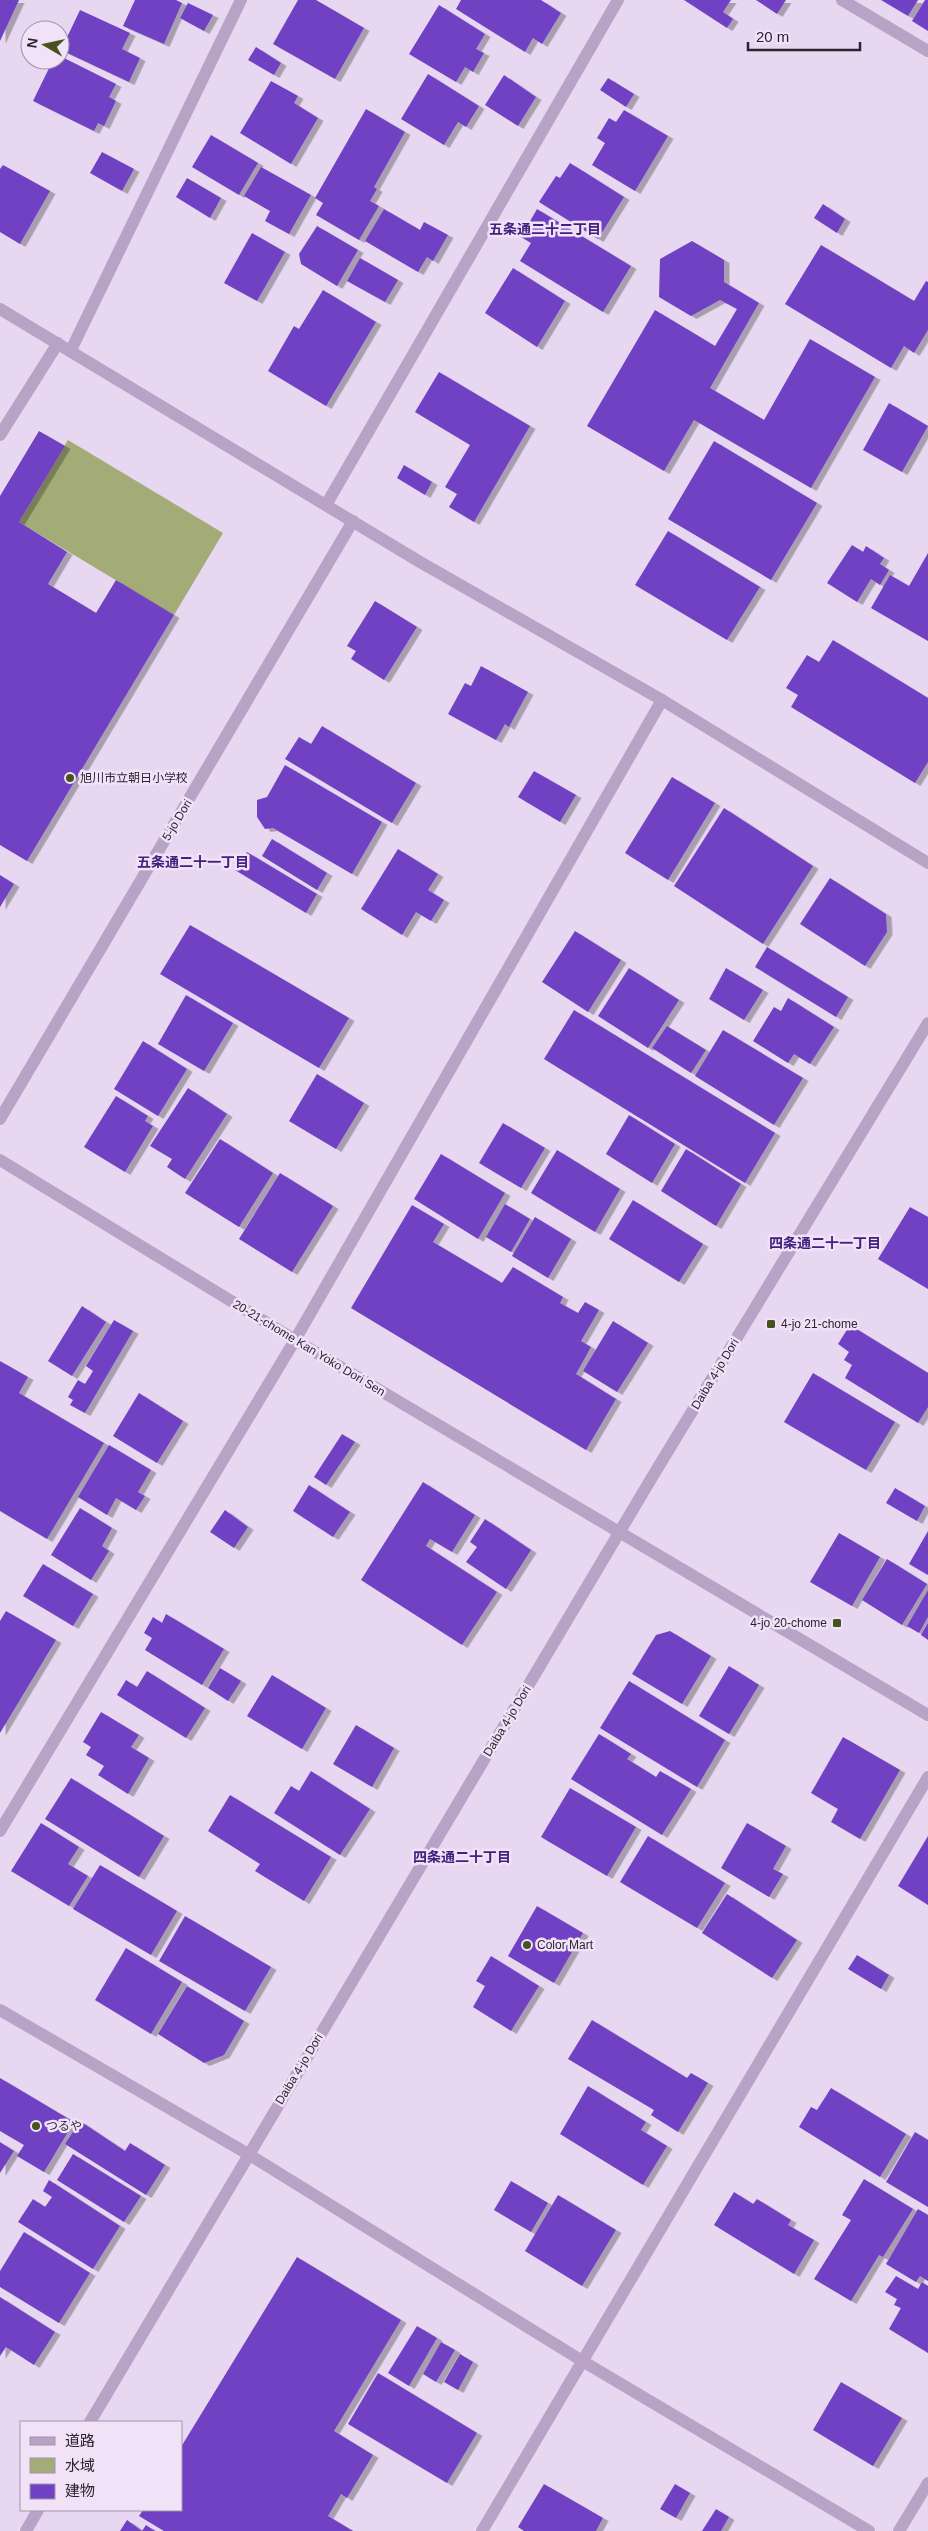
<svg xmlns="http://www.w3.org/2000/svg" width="928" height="2531" viewBox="0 0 928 2531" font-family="Arial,'Noto Sans JP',sans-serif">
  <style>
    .water { fill: #a3ac77 }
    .building { fill: #7042c3; filter: url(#shadow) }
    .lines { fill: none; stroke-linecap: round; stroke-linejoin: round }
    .minor { stroke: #b8a3c7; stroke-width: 12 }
    .poi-dot { fill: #48521c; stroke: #f1e2f8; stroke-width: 2 }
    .labels { text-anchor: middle; stroke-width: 5; stroke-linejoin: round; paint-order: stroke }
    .poi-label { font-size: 12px; fill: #2b2532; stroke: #f1e2f8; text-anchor: start }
    .street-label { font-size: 12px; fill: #2b2532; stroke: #f1e2f8 }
    .neighbourhood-label { font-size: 14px; font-weight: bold; fill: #42217f; stroke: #f1e2f8 }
  </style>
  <defs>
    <filter id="shadow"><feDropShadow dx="5.5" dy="3" stdDeviation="0" flood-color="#0004"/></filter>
  </defs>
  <rect width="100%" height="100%" fill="#e7d7f0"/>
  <polygon class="water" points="68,440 223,533 174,615 19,522"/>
  <g class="building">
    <polygon points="0,0 19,0 0,41"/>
    <polygon points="135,0 176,0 182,3 164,44 123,26"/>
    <polygon points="298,0 316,0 364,28 335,79 273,44"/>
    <polygon points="461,0 541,0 561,13 542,44 533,38 525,52 456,9"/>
    <polygon points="684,0 731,0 723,12 733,19 727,28"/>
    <polygon points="756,0 786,0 777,14"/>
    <polygon points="881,0 918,0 908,16"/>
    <polygon points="925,0 928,0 928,31 912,21"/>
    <polygon points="188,3 213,15 204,31 180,18"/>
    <polygon points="439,5 485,34 476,49 484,53 473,72 465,67 456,82 409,54"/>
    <polygon points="80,10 130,33 122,49 140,58 129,82 61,50"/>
    <polygon points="256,47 281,63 274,75 248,60"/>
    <polygon points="60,56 116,84 109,97 116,101 104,126 98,123 94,131 33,101 53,60 60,60"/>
    <polygon points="428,74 479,106 466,127 458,122 444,145 401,119"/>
    <polygon points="504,75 536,97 518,126 485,105"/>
    <polygon points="608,78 634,94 626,107 600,90"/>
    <polygon points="271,81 298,96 294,103 318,118 291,164 240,133"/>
    <polygon points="366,109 405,132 374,187 377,189 370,201 379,206 359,240 316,215 323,203 315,198"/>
    <polygon points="624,110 668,136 635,191 592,165 605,143 597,138 609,118 616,122"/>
    <polygon points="211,135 258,163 239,195 192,167"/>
    <polygon points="102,152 134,169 122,191 90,173"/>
    <polygon points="570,163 624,197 598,239 539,202 556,176 560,178"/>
    <polygon points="3,165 50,191 20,244 0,232 0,169"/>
    <polygon points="261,167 311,195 289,234 265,221 270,211 244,196"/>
    <polygon points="187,178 221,198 210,218 176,197"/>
    <polygon points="823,204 845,219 837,233 814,218"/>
    <polygon points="384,209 420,230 424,222 448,235 433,261 427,257 418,272 365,241"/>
    <polygon points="537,209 631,266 603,312 520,261 531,243 521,237"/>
    <polygon points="317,226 358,250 337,286 301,264 299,254"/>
    <polygon points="252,233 285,252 257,301 224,283"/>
    <polygon points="692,241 724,260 724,282 759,303 710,388 764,420 810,339 875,377 811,488 694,420 664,471 587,426 655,310 715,346 737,309 720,300 691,316 659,297 660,259"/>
    <polygon points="821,245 914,301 926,281 928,282 928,330 914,353 904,346 891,368 785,304"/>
    <polygon points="360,258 398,280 385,302 347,281"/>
    <polygon points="513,268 565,301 537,347 485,313"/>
    <polygon points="323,290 376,322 326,406 268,371 294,326 299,329"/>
    <polygon points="439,372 530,426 474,522 449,507 457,494 445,487 470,445 415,412"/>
    <polygon points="889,403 928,426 902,472 863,450"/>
    <polygon points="39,431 65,446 19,522 67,552 48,584 96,613 116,580 174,615 27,861 0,845 0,496"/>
    <polygon points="714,441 817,503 771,580 668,519"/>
    <polygon points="404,465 432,482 425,495 397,478"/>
    <polygon points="668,531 760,587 727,640 635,585"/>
    <polygon points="852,545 863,552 866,546 884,558 880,564 889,570 880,585 871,579 857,602 827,583"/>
    <polygon points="928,553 928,641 871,608 890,575 909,586"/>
    <polygon points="375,601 417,627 384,680 351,659 356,651 347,646"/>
    <polygon points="833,640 928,698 928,762 915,783 791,707 798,695 786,688 807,655 819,662"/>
    <polygon points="481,666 528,692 509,727 505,724 496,740 448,714 465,683 471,686"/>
    <polygon points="322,726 416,783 392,823 285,759 299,737 311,744"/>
    <polygon points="285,765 382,822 352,874 273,828 265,829 257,817 257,800 267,797"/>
    <polygon points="534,771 576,795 560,822 518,797"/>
    <polygon points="672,777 715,803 668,880 625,853"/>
    <polygon points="724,808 813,866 763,944 674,886"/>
    <polygon points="272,839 327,873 317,890 262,856"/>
    <polygon points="398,849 438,874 428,890 444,900 431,921 416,912 402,935 361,909"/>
    <polygon points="247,852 317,894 306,913 235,870"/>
    <polygon points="0,875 14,884 0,907"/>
    <polygon points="830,878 886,914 887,932 865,966 800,924"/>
    <polygon points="190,925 349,1018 319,1068 160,974"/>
    <polygon points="575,931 621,960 588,1012 542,982"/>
    <polygon points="767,947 848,997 836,1017 755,967"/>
    <polygon points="629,968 679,1000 648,1048 598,1016"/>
    <polygon points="726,968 763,990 744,1020 709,999"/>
    <polygon points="186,995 233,1023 204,1071 158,1044"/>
    <polygon points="788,998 834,1027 810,1064 794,1054 788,1063 753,1041 774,1007 781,1011"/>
    <polygon points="574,1010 775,1133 745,1183 544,1059"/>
    <polygon points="667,1026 706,1050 691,1073 652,1048"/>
    <polygon points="723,1030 803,1078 774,1125 695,1076"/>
    <polygon points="143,1041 187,1069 158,1116 114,1089"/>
    <polygon points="317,1074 364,1103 336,1149 289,1121"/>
    <polygon points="188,1088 227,1114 185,1179 167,1167 172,1159 150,1146"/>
    <polygon points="116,1096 148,1116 145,1121 153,1126 125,1172 84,1147"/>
    <polygon points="629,1115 675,1144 652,1183 606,1154"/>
    <polygon points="503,1123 545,1148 521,1188 479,1163"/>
    <polygon points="220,1139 273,1173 239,1227 185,1193"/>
    <polygon points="686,1149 741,1184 716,1226 661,1191"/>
    <polygon points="557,1150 620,1189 595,1232 531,1193"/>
    <polygon points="441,1154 505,1193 478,1239 414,1199"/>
    <polygon points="280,1173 333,1206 292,1272 239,1239"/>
    <polygon points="633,1200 703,1244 679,1282 609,1239"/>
    <polygon points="505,1204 530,1219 511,1252 486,1237"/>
    <polygon points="412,1205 444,1224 433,1242 502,1283 513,1267 563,1297 560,1303 578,1313 585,1302 599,1310 581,1341 591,1347 576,1374 616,1399 586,1450 351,1308"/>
    <polygon points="910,1207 928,1217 928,1289 878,1259"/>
    <polygon points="535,1217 571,1239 548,1278 512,1256"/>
    <polygon points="82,1306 106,1322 72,1376 48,1361"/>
    <polygon points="114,1320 133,1331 85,1413 70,1405 73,1400 68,1397 78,1380 85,1384 93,1371 86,1366"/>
    <polygon points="613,1321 648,1343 617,1392 583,1371"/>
    <polygon points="850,1325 928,1373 928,1407 918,1423 845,1378 852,1365 844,1360 849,1352 838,1344"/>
    <polygon points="0,1361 28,1377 19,1393 104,1443 47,1539 0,1511"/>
    <polygon points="813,1373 895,1422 866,1470 784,1422"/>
    <polygon points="139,1393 183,1421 157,1463 113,1436"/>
    <polygon points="342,1434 355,1442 326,1485 314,1477"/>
    <polygon points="109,1445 151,1470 138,1492 145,1496 136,1510 116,1498 107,1515 78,1497"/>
    <polygon points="423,1482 475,1515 452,1552 430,1539 426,1546 497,1592 462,1645 361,1580"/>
    <polygon points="309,1485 350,1512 333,1537 293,1511"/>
    <polygon points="895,1488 925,1506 917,1521 886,1503"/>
    <polygon points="80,1508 112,1528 102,1546 109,1551 91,1580 51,1555"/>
    <polygon points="225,1510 248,1527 234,1548 210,1532"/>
    <polygon points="485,1519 531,1550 506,1589 466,1562 477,1547 470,1542"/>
    <polygon points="928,1531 928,1575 909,1564"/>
    <polygon points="839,1533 880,1557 852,1606 810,1582"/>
    <polygon points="887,1559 927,1584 902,1625 862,1600"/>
    <polygon points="43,1564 93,1594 73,1626 23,1596"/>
    <polygon points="928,1590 928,1617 919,1633 907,1626"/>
    <polygon points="6,1611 56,1640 0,1733 0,1621"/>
    <polygon points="166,1614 224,1649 202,1685 145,1650 152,1638 144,1633 153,1617 162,1623"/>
    <polygon points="928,1623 928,1640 921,1635"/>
    <polygon points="670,1631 711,1656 682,1704 632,1674 656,1635"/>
    <polygon points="729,1666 759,1685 729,1734 699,1716"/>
    <polygon points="220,1668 241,1681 228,1701 208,1688"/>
    <polygon points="147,1671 205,1708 186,1738 117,1695 126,1680 137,1687"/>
    <polygon points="272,1675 326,1708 302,1749 247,1716"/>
    <polygon points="629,1681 725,1740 697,1787 600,1728"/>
    <polygon points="101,1712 139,1735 131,1747 149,1758 128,1794 98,1775 104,1766 86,1755 91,1747 83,1742"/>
    <polygon points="356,1725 394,1748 372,1787 333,1764"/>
    <polygon points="599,1734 631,1754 627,1759 656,1777 660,1771 691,1789 662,1835 571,1779"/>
    <polygon points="843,1737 900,1770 860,1839 831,1822 838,1809 811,1793"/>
    <polygon points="311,1771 370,1809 340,1855 274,1813 291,1786 299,1791"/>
    <polygon points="71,1778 164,1836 139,1877 45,1819"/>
    <polygon points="570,1788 636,1827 607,1876 541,1837"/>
    <polygon points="230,1795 331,1857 304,1901 255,1871 260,1864 208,1831"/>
    <polygon points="41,1823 79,1847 68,1864 88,1876 69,1906 11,1871"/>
    <polygon points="747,1823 786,1846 773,1869 783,1874 769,1897 721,1868"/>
    <polygon points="648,1836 725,1883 697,1928 620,1882"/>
    <polygon points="928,1836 928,1905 898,1886"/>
    <polygon points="100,1865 177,1911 151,1955 73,1909"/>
    <polygon points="727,1894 797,1940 772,1978 702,1933"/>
    <polygon points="537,1906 583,1933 554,1983 508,1956"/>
    <polygon points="185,1916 271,1967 245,2011 159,1961"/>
    <polygon points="126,1948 182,1982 151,2034 95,2000"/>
    <polygon points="857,1955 889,1975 881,1989 848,1969"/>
    <polygon points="491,1956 539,1986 511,2031 473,2007 485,1986 476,1981"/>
    <polygon points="187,1986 244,2021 224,2055 204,2063 158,2034"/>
    <polygon points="592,2020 687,2078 691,2073 708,2083 678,2132 651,2115 654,2110 568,2059"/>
    <polygon points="0,2078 74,2122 44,2172 17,2156 24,2145 0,2131"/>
    <polygon points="588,2086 646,2122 641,2130 667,2146 643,2185 560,2134"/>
    <polygon points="831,2088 906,2134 880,2177 799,2127 811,2107 817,2110"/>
    <polygon points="80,2121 125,2151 130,2143 165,2165 146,2195 65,2144"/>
    <polygon points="915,2132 928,2140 928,2207 886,2182"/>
    <polygon points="0,2142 14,2151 0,2173"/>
    <polygon points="73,2154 141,2196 124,2222 57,2180"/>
    <polygon points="864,2179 913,2209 883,2257 879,2255 851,2301 814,2279 851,2220 842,2215"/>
    <polygon points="49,2180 120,2226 93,2269 18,2222 33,2199 45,2207 52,2197 43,2191"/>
    <polygon points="511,2181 548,2203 531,2232 494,2210"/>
    <polygon points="734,2192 753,2204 757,2199 791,2220 788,2225 814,2240 794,2274 714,2225"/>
    <polygon points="558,2195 616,2230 582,2286 525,2251"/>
    <polygon points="918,2209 928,2215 928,2281 920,2276 916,2282 886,2264"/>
    <polygon points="24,2232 90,2273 59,2323 0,2287 0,2271"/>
    <polygon points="297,2257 401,2320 334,2431 373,2455 347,2498 341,2494 328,2516 353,2531 164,2531 139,2516 143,2510 181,2510 181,2447"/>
    <polygon points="896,2276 918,2289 922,2282 928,2286 928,2353 889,2329 901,2308 894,2305 897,2299 885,2292"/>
    <polygon points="0,2297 55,2332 34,2365 6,2347 0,2356"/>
    <polygon points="417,2326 437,2338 409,2386 388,2373"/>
    <polygon points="441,2342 455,2350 436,2382 423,2374"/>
    <polygon points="460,2354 473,2362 458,2390 444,2382"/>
    <polygon points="378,2373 477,2433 447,2483 348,2424"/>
    <polygon points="841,2382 902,2418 873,2466 813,2430"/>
    <polygon points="544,2484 603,2518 596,2531 524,2531 518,2527"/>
    <polygon points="675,2484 690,2493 676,2518 660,2509"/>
    <polygon points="716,2509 729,2517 721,2531 702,2531"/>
    <polygon points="127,2520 142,2531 146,2525 155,2531 120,2531"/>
  </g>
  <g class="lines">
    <g class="minor">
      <polyline points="842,0 928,51"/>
      <polyline points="0,309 420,562 662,700 928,863"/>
      <polyline points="71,350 241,0"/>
      <polyline points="0,435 58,343"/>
      <polyline points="326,505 618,0"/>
      <polyline points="0,1119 353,521"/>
      <polyline points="0,1160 295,1340 928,1715"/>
      <polyline points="0,1831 295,1340 662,700"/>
      <polyline points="0,2010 248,2154 584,2362 869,2531"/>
      <polyline points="90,2422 654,1474 928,1023"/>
      <polyline points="26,2531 38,2510"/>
      <polyline points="482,2531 928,1777"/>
      <polyline points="899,2531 928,2483"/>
    </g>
  </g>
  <g class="poi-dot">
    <circle cx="70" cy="778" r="5"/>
    <rect x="766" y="1319" width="10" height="10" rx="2.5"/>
    <rect x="832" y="1618" width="10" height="10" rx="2.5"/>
    <circle cx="527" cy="1945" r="5"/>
    <circle cx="36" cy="2126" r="5"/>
  </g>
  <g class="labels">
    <g class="poi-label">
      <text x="80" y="782">旭川市立朝日小学校</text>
      <text x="781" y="1328">4-jo 21-chome</text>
      <text x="827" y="1627" text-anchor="end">4-jo 20-chome</text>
      <text x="537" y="1949">Color Mart</text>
      <text x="46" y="2130">つるや</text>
    </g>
    <g class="street-label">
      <text transform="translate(177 820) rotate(-59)" y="4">5-jo Dori</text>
      <text transform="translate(309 1348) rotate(31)" y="4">20-21-chome Kan Yoko Dori Sen</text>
      <text transform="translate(715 1374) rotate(-59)" y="4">Daiba 4-jo Dori</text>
      <text transform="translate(507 1721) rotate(-59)" y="4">Daiba 4-jo Dori</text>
      <text transform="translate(299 2069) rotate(-59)" y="4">Daiba 4-jo Dori</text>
    </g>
    <g class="neighbourhood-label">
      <text x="545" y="234">五条通二十二丁目</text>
      <text x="193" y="867">五条通二十一丁目</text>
      <text x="825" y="1248">四条通二十一丁目</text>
      <text x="462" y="1862">四条通二十丁目</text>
    </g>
  </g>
  <rect x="20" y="2421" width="162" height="90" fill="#f1e2f8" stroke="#a296a9"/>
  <rect x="30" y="2437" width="25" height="8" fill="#b8a3c7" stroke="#a296a9"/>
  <text x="65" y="2446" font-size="15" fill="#2b2532">道路</text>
  <rect x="30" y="2458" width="25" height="15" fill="#a3ac77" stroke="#a296a9"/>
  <text x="65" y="2471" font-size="15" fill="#2b2532">水域</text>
  <rect x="30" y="2484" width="25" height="15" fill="#7042c3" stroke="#a296a9"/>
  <text x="65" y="2496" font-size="15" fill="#2b2532">建物</text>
  <g transform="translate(45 45) rotate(279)"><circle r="24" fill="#f1e2f8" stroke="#a296a9"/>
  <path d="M0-4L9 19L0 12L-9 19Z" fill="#48521c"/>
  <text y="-8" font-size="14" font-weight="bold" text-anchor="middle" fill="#2b2532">N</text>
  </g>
  <path d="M748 42v8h112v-8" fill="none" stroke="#2b2532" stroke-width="2.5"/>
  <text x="756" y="42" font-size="15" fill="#2b2532" stroke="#f1e2f8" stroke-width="4" paint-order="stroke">20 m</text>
</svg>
